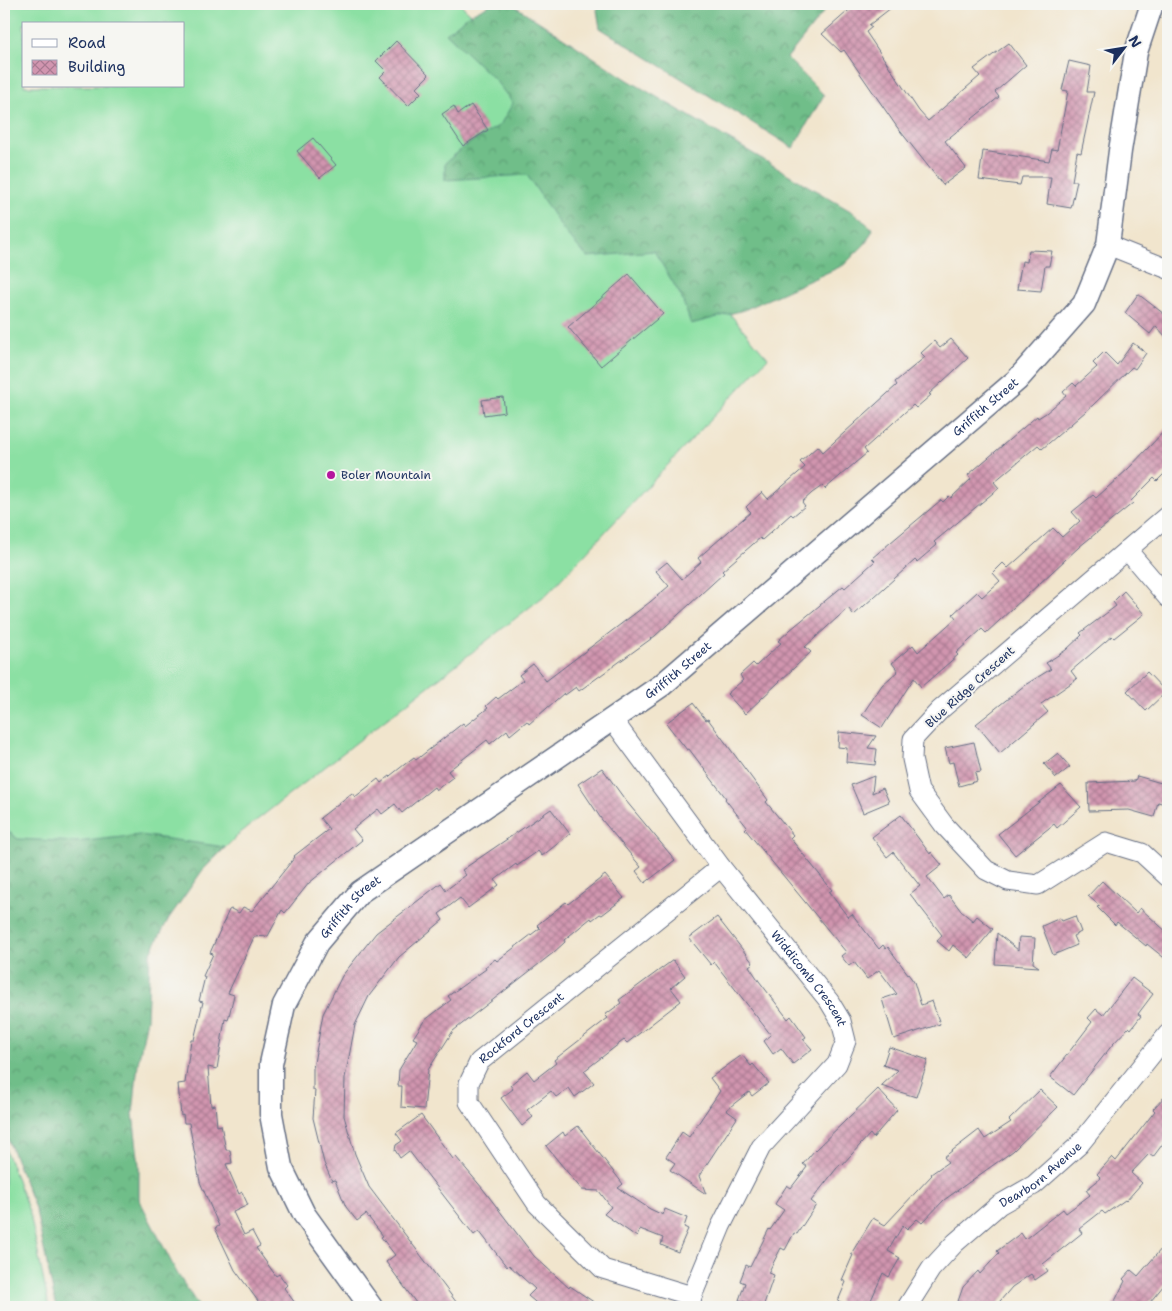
<svg xmlns="http://www.w3.org/2000/svg" width="1172" height="1311" viewBox="0 0 1172 1311" font-family="'Shantell Sans',sans-serif">
  <style>
    .grass { fill: #8be0a3; stroke: #538880; fill-rule: evenodd }
    .forest { fill: url(#forest-crowns); stroke: #467674 }
    .building { fill: url(#building-cross-hatch) }
    .lines { fill: none; stroke-linecap: round; stroke-linejoin: round }
    .minor-casing { stroke: #666f85; stroke-width: 21 }
    .tertiary-casing { stroke: #666f85; stroke-width: 25 }
    .minor { stroke: #fff; stroke-width: 19 }
    .tertiary { stroke: #fff; stroke-width: 22 }
    .poi-dot { fill: #b5179e; stroke: #f6f6f2; stroke-width: 2 }
    .labels { text-anchor: middle; stroke-width: 4; stroke-linejoin: round; paint-order: stroke }
    .street-label { font-size: 12px; fill: #1b2f5e; stroke: #f6f6f2 }
    .poi-label { font-size: 12px; fill: #1b2f5e; stroke: #f6f6f2; text-anchor: start }
  </style>
  <defs>
    <pattern id="forest-crowns" width="20" height="18" patternUnits="userSpaceOnUse" patternTransform="scale(1.25)"><rect width="20" height="18" fill="#70be89"/><path d="M2 6a3 3 0 1 1 6 0M12 15a3 3 0 1 1 6 0" fill="none" stroke="#5b9b73"/></pattern>
    <pattern id="building-cross-hatch" width="8" height="8" patternUnits="userSpaceOnUse" patternTransform="scale(1.25)"><rect width="8" height="8" fill="#d195af"/><path d="M0 0l8 8M0 8l8-8" fill="none" stroke="#a97a92"/></pattern>
  </defs>
  <rect width="100%" height="100%" fill="#f6f6f2"/>
  <filter id="ink" filterUnits="userSpaceOnUse"><feTurbulence type="fractalNoise" baseFrequency=".02" numOctaves="2"/><feDisplacementMap in="SourceGraphic" scale="10" xChannelSelector="R" yChannelSelector="G"/><feConvolveMatrix kernelMatrix="1 2 1 2 8 2 1 2 1" color-interpolation-filters="sRGB"/></filter>
  <filter id="wash" filterUnits="userSpaceOnUse"><feTurbulence type="fractalNoise" baseFrequency=".0096" numOctaves="4" result="noise"/><feDisplacementMap in="SourceGraphic" scale="20" xChannelSelector="R" yChannelSelector="G"/><feGaussianBlur stdDeviation="1.12" result="paint"/><feColorMatrix in="noise" values="0 0 0 0 0 0 0 0 0 0 0 0 0 0 0 0 0 1.4 0 .05"/><feComposite in="paint" operator="in"/></filter>
  <g filter="url(#wash)">
    <rect width="100%" height="100%" fill="#f1e5cd"/>
    <g class="grass">
      <path d="M4 4H461L768 358 548 593 239 834 4 1069ZM24 24H184V86H24Z"/>
      <polygon points="4,1146 30,1214 49,1307 4,1307"/>
    </g>
    <g class="forest">
      <polygon points="491,4 512,4 628,80 854,213 873,229 866,243 844,265 744,310 691,324 681,296 654,251 587,257 564,231 527,175 445,180 445,163 468,144 500,125 513,103 495,80 446,33 469,15"/>
      <polygon points="600,4 830,4 787,58 824,95 793,148 600,28 597,10"/>
      <polygon points="4,828 18,839 76,842 140,835 225,847 202,871 169,918 150,954 147,1019 138,1063 133,1114 139,1165 139,1199 177,1273 199,1307 56,1307 36,1211 4,1129"/>
    </g>
    <g id="blocks">
      <g class="building">
        <polygon points="856,4 896,4 869,25 872,27 866,32 919,111 928,121 980,76 974,69 1009,43 1026,65 995,92 999,97 945,141 966,168 943,185 897,127 844,50 841,52 822,34"/>
        <polygon points="396,41 429,75 416,88 421,93 408,106 380,77 386,71 376,61"/>
        <polygon points="1069,61 1091,66 1087,92 1094,92 1081,153 1077,152 1072,181 1077,181 1071,208 1047,204 1051,177 1022,177 1020,185 979,180 983,151 1049,161 1052,149 1057,150 1068,91 1062,90"/>
        <polygon points="471,105 488,130 463,146 442,114 454,106 458,114"/>
        <polygon points="313,138 336,165 320,178 297,151"/>
        <polygon points="1029,250 1052,251 1049,266 1045,266 1041,291 1017,289 1022,261 1027,262"/>
        <polygon points="629,274 663,314 601,366 568,327"/>
        <polygon points="1138,294 1168,317 1168,339 1156,326 1150,334 1125,313"/>
        <polygon points="951,339 968,358 929,394 931,395 916,408 913,405 864,449 867,453 855,463 825,489 822,486 812,493 802,502 805,506 793,516 791,514 762,540 760,538 722,571 724,573 655,636 579,691 576,687 565,695 564,693 529,724 527,721 510,735 507,730 490,744 487,740 448,771 453,777 436,790 434,787 402,813 395,804 382,814 378,809 353,829 362,840 309,883 285,913 282,910 268,936 254,937 228,993 234,995 228,1020 225,1019 217,1069 208,1067 211,1106 215,1105 217,1126 221,1125 226,1150 230,1150 232,1163 226,1164 239,1194 242,1192 248,1205 233,1212 244,1235 252,1231 260,1246 256,1248 276,1276 279,1274 287,1285 284,1288 298,1307 270,1307 265,1301 261,1305 235,1270 215,1228 219,1226 200,1182 189,1123 184,1123 183,1115 181,1116 178,1084 185,1083 191,1040 194,1040 203,1002 199,1001 205,977 203,976 213,954 210,953 229,910 231,909 239,913 243,907 252,911 295,857 294,856 329,829 320,818 352,793 355,797 378,779 381,783 414,757 416,760 463,723 465,726 488,708 486,706 496,697 498,699 523,680 519,675 533,664 546,681 650,602 669,586 656,571 667,562 682,579 701,562 698,558 751,512 746,507 762,492 768,499 805,467 800,462 818,446 823,452 897,385 895,382 925,357 921,353 934,341 940,348"/>
        <polygon points="1133,343 1146,353 1135,369 1132,367 1093,405 1042,449 1038,445 994,482 999,488 934,542 937,545 917,562 915,560 854,615 848,608 805,647 811,652 745,714 727,694 743,680 740,675 753,663 756,666 781,643 778,641 790,630 843,586 845,588 875,561 872,558 884,548 941,500 943,502 949,496 951,498 971,479 968,475 1037,416 1038,418 1046,413 1066,396 1063,392 1073,383 1076,386 1097,367 1093,363 1104,352 1117,365"/>
        <polygon points="503,397 505,412 484,415 482,400"/>
        <polygon points="1168,427 1168,470 1157,481 1154,478 1131,501 1133,503 1079,547 986,633 982,629 956,653 958,655 921,687 914,678 882,728 862,715 882,685 898,671 892,663 913,645 918,652 956,618 953,614 977,592 982,597 1000,581 993,573 1003,563 1008,568 1053,528 1062,537 1080,521 1072,512 1093,495 1096,498 1128,469"/>
        <polygon points="1124,591 1144,614 1114,638 1112,636 1071,671 1077,679 1041,704 1048,712 1000,753 976,724 1025,685 1051,669 1046,663 1066,650 1082,635 1080,633 1116,606 1113,602"/>
        <polygon points="1147,672 1166,692 1146,711 1127,691"/>
        <polygon points="693,703 706,720 708,719 768,800 766,802 793,835 790,838 832,890 829,892 848,917 852,914 879,949 883,945 886,949 888,947 914,982 921,1005 932,1001 940,1024 894,1039 882,999 897,994 879,970 867,979 854,962 849,966 841,956 846,952 745,829 747,827 725,799 726,798 689,749 687,750 666,723"/>
        <polygon points="839,732 876,736 868,748 877,749 875,765 846,762 847,748 838,747"/>
        <polygon points="974,742 981,772 975,773 977,781 959,786 953,762 949,763 945,748"/>
        <polygon points="1058,753 1070,767 1056,778 1044,764"/>
        <polygon points="602,768 626,801 675,860 645,883 636,871 641,867 602,820 578,784"/>
        <polygon points="874,776 872,793 883,788 889,802 863,813 851,785"/>
        <polygon points="1137,776 1168,785 1165,804 1158,802 1154,817 1129,810 1089,811 1088,783 1135,781"/>
        <polygon points="1061,785 1081,807 1057,828 1054,824 1015,855 998,834"/>
        <polygon points="551,809 570,834 542,856 538,851 517,866 516,864 495,880 499,885 468,908 460,898 439,914 443,920 399,957 369,996 355,1025 345,1078 344,1116 355,1154 369,1187 460,1307 419,1307 386,1262 395,1255 381,1237 383,1236 366,1214 357,1221 346,1207 335,1180 332,1181 324,1163 313,1118 315,1090 313,1090 313,1068 323,1014 342,976 376,933 441,883 446,890 466,875 462,870"/>
        <polygon points="901,815 930,854 931,852 942,865 927,877 944,899 949,895 961,911 973,921 977,916 993,929 969,958 953,945 949,951 937,941 942,935 910,894 920,886 893,852 887,857 872,837"/>
        <polygon points="605,875 624,898 602,915 600,914 592,920 591,918 564,940 565,942 553,953 453,1031 428,1070 424,1109 401,1107 402,1086 398,1086 399,1070 417,1040 413,1038 424,1021 451,1000 448,996 486,969 485,967 495,959 497,961 540,928 537,925 566,902 568,904"/>
        <polygon points="1102,881 1136,913 1140,908 1168,933 1168,961 1147,944 1146,946 1117,922 1115,925 1097,907 1100,906 1088,896"/>
        <polygon points="1075,916 1081,932 1073,936 1077,945 1053,955 1042,926 1060,918 1062,921"/>
        <polygon points="717,917 753,963 749,966 759,981 788,1019 791,1016 806,1037 803,1039 812,1049 793,1064 781,1048 773,1054 764,1041 771,1035 714,962 711,965 689,938"/>
        <polygon points="997,933 1018,950 1019,937 1035,938 1033,963 1039,967 995,964"/>
        <polygon points="673,960 685,976 671,988 681,1001 627,1043 624,1040 584,1071 594,1083 575,1097 569,1088 556,1097 551,1091 527,1110 533,1117 522,1126 501,1098 513,1089 510,1085 527,1071 534,1080 556,1063 554,1060 608,1018 605,1015 621,1003 619,1000"/>
        <polygon points="1132,978 1153,994 1138,1014 1141,1016 1131,1029 1129,1027 1113,1044 1073,1095 1050,1077 1092,1022 1088,1018 1096,1009 1103,1015"/>
        <polygon points="889,1047 928,1060 916,1097 881,1086 898,1070 883,1065"/>
        <polygon points="742,1055 751,1066 753,1064 769,1083 752,1096 749,1092 726,1110 737,1118 699,1176 706,1194 670,1170 675,1163 666,1157 682,1132 689,1137 720,1091 710,1078"/>
        <polygon points="878,1089 897,1110 873,1138 870,1134 842,1165 840,1164 811,1201 816,1205 797,1234 794,1233 785,1250 781,1248 768,1273 774,1275 763,1307 739,1300 745,1283 740,1281 746,1265 750,1267 769,1229 770,1230 784,1210 775,1204 787,1185 791,1188 807,1167 803,1164 814,1151"/>
        <polygon points="1040,1090 1058,1107 1013,1151 944,1200 922,1223 917,1219 907,1229 903,1225 888,1251 900,1258 889,1277 883,1273 868,1307 853,1307 838,1301 846,1282 842,1280 853,1255 851,1254 873,1218 885,1225 932,1175 931,1174 948,1162 944,1157 979,1130 985,1139 1011,1122 1009,1120"/>
        <polygon points="1168,1093 1168,1137 1153,1157 1149,1154 1131,1173 1142,1183 1126,1201 1125,1200 1105,1214 1102,1211 1079,1229 1082,1233 1043,1264 1048,1271 1035,1280 1031,1274 1012,1287 995,1307 956,1307 963,1287 978,1271 980,1274 999,1253 997,1251 1021,1233 1025,1239 1063,1209 1066,1213 1090,1195 1086,1190 1101,1178 1097,1174 1112,1157 1116,1161 1155,1111 1153,1109"/>
        <polygon points="421,1115 453,1159 456,1157 483,1189 534,1256 569,1288 570,1286 601,1307 541,1307 528,1296 535,1289 509,1265 507,1267 479,1231 474,1235 409,1151 400,1158 395,1150 396,1145 402,1141 396,1133"/>
        <polygon points="578,1126 623,1184 618,1188 650,1209 663,1215 665,1209 687,1218 684,1227 688,1229 678,1252 661,1245 663,1238 640,1229 637,1237 604,1214 611,1207 599,1191 582,1190 546,1146 563,1132 565,1136"/>
        <polygon points="1168,1241 1168,1280 1146,1307 1112,1307 1125,1281 1123,1279 1131,1270 1138,1276"/>
      </g>
    </g>
  </g>
  <g filter="url(#ink)">
    <use href="#blocks" fill-opacity="0" stroke="#666f85" stroke-width="1"/>
    <g class="lines">
      <g class="minor-casing">
        <g id="minor">
          <polyline points="1108,245 1168,269"/>
          <polyline points="1168,515 940,710 913,739 912,759 919,791 944,825 986,870 1008,881 1038,885 1106,842 1142,853 1168,877"/>
          <polyline points="1127,550 1168,598"/>
          <path id="s1" d="M612 719 721 867 829 1001 841 1021 846 1041 837 1064 761 1147 721 1226 692 1296 690 1307"/>
          <path id="s2" d="M692 1296 603 1269 537 1204 469 1102V1083L479 1062 721 867"/>
          <path id="s3" d="M907 1307 931 1269 955 1243 999 1205 1034 1185 1079 1145 1168 1034"/>
        </g>
      </g>
      <g class="tertiary-casing">
        <g id="tertiary">
          <path id="s4" d="M371 1307 304 1214 281 1167 271 1114V1064L284 1005 317 943 360 892 662 685 1017 380 1084 304 1108 245 1120 151 1136 52 1152 4"/>
        </g>
      </g>
      <use href="#minor" class="minor"/>
      <use href="#tertiary" class="tertiary"/>
    </g>
  </g>
  <circle class="poi-dot" cx="331" cy="475" r="5"/>
  <g class="labels">
    <g class="street-label">
      <text dy="4" stroke="none"><textPath href="#s4" startOffset="1261">Griffith Street</textPath></text>
      <text dy="4" stroke="none"><textPath href="#s4" startOffset="856">Griffith Street</textPath></text>
      <text transform="translate(970 687) rotate(-42)" y="4">Blue Ridge Crescent</text>
      <text dy="4" stroke="none"><textPath href="#s4" startOffset="451">Griffith Street</textPath></text>
      <text dy="4" stroke="none"><textPath href="#s1" startOffset="326">Widdicomb Crescent</textPath></text>
      <text dy="4" stroke="none"><textPath href="#s2" startOffset="405">Rockford Crescent</textPath></text>
      <text dy="4" stroke="none"><textPath href="#s3" startOffset="190">Dearborn Avenue</textPath></text>
    </g>
    <g class="poi-label">
      <text x="341" y="479">Boler Mountain</text>
    </g>
  </g>
  <rect width="1172" height="1311" fill="none" stroke="#f6f6f2" stroke-width="20"/>
  <rect x="22" y="22" width="162" height="65" fill="#f6f6f2" stroke="#9ea6b7"/>
  <rect x="32" y="39" width="25" height="8" fill="#ffffff" stroke="#9ea6b7"/>
  <text x="68" y="48" font-size="15" fill="#1b2f5e">Road</text>
  <rect x="32" y="60" width="25" height="15" fill="url(#building-cross-hatch)" stroke="#9ea6b7"/>
  <text x="68" y="72" font-size="15" fill="#1b2f5e">Building</text>
  <g transform="translate(1124 48) rotate(59)" stroke="#f6f6f2" stroke-width="4" paint-order="stroke">
  <path d="M0-4L9 19L0 12L-9 19Z" fill="#1b2f5e"/>
  <text y="-8" font-size="14" font-weight="bold" text-anchor="middle" fill="#1b2f5e">N</text>
  </g>
</svg>
